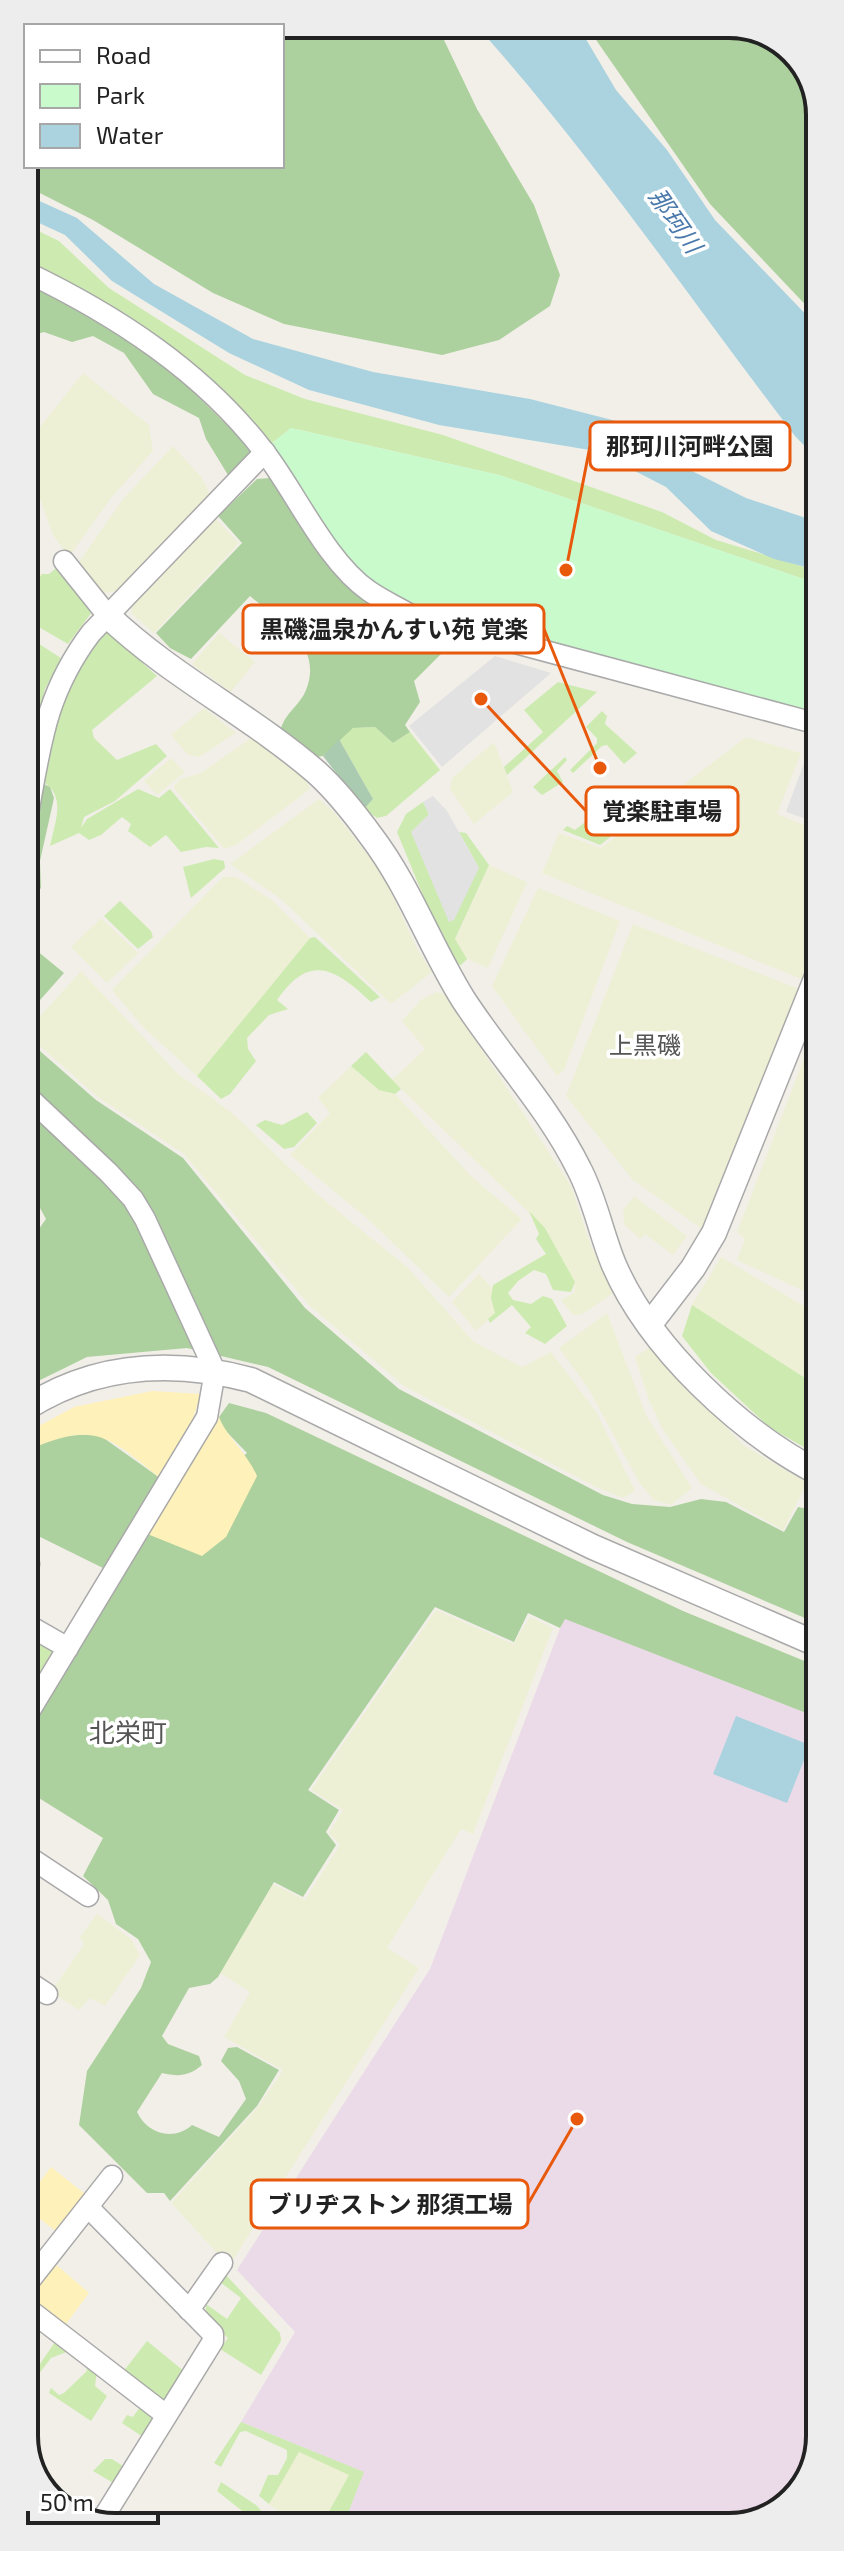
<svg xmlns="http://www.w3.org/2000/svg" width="844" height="2551" viewBox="0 0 844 2551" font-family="'Exo 2','Noto Sans JP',sans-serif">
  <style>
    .industrial { fill: #ebdbe8 }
    .farmland { fill: #eef0d5 }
    .grass { fill: #cdebb0 }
    .forest { fill: #add19e }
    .sand { fill: #fff1ba }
    .cemetery { fill: #aacbaf }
    .park { fill: #c8facc }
    .parking { fill: #e2e2e2 }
    .water { fill: #aad3df }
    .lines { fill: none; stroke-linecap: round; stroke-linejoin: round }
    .minor-casing { stroke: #a9a9a9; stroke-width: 23 }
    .tertiary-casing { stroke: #a9a9a9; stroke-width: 27 }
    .minor { stroke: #fff; stroke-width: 20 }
    .tertiary { stroke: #fff; stroke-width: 24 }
    .labels { text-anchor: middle; stroke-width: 7; stroke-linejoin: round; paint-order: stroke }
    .water-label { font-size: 24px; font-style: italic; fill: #4a7aab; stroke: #fff }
    .neighbourhood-label { font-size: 24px; fill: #555; stroke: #fff }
    .quarter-label { font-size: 26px; fill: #555; stroke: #fff }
    .rim { fill: none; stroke: #222; stroke-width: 4 }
    .leader { fill: none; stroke: #e8590c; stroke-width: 3 }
    .callout-dot { fill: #e8590c; stroke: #fff; stroke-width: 3 }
    .callout { fill: #fff; stroke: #e8590c; stroke-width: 3 }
    .callout-label { font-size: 24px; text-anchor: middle; font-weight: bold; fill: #222 }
  </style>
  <rect width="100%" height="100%" fill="#f2efe9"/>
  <polygon class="industrial" points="564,1618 819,1718 820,2437 801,2492 752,2524 343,2526 363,2472 241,2422 295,2332 237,2270 430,1969"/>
  <g class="farmland">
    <polygon points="83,373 149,425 153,451 111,498 69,557 53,535 25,456 25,446"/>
    <polygon points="173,446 202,478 210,494 118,591 103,593 79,562 123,499"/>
    <polygon points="214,517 239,543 154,633 132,614 131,604"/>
    <polygon points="25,531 37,540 25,558 42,574 25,599"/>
    <polygon points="219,633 255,662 231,692 192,664"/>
    <polygon points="204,708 236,733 199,757 188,755 171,735"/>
    <polygon points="746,737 801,753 777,814 818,831 818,942 804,980 542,873 559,833 601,848"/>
    <polygon points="251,738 306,780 310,789 236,845 224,849 173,787 180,779 201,773"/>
    <polygon points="494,742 513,792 474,824 450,789 452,778"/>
    <polygon points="171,758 185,772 157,795 144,781"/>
    <polygon points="319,799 333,811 383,874 417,949 432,972 391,1004 281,899 230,864"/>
    <polygon points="489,865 527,882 488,968 467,959 455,940"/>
    <polygon points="223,877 236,877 273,901 310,938 197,1076 144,1028 112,990"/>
    <polygon points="538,888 620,921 564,1070 557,1076 492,986"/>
    <polygon points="101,918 138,953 107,983 71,947"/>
    <polygon points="633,924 799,989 702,1229 632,1179 566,1096"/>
    <polygon points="81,971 178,1074 231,1112 317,1194 407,1267 474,1342 522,1367 551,1352 597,1413 635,1491 623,1498 594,1486 404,1386 309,1305 184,1154 99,1098 25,1033"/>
    <polygon points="436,992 445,994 571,1186 591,1246 615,1292 581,1315 573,1315 561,1300 574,1293 575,1282 545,1228 392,1080 425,1049 402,1021 421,1000"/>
    <polygon points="818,1022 819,1298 737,1260 745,1239 737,1232"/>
    <polygon points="351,1066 379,1090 395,1094 472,1177 522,1219 449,1297 369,1220 290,1155 330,1113 318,1098"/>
    <polygon points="634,1196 687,1236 673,1255 645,1234 640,1239 624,1224 623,1210"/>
    <polygon points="721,1257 819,1315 819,1387 692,1305"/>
    <polygon points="479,1274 494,1290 491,1298 495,1313 476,1331 452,1302"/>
    <polygon points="607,1313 646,1415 692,1488 671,1505 654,1500 640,1484 588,1388 559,1348"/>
    <polygon points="650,1347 743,1445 807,1483 783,1530 701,1484 663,1430 649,1400 635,1357"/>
    <polygon points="436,1610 513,1644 530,1617 553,1628 473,1834 461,1829 387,1948 419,1968 229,2266 171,2203 258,2107 283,2070 224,2037 250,1992 220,1973 273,1884 305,1900 340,1845 329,1833 343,1810 311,1790"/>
    <polygon points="97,1914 131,1939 140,1955 105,2006 90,1998 79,2010 57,1996 54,1988 84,1944 80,1937"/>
    <polygon points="299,2452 350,2475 321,2526 299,2526 269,2504"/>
  </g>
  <g class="grass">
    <polygon points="24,224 59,241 109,288 245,375 305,399 443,435 662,512 716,540 818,571 818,584 499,475 291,428 271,444 152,335 73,284 24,261"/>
    <polygon points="60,565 93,605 92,612 68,644 25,619 25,599 42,574 49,574"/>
    <path d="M104 628 157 676 92 730 94 738 117 760 156 744 167 756 115 801 84 817 81 828 87 819 138 789 159 798 170 789 219 848 206 847 181 852 166 835 150 847 128 831 131 824 122 817 101 835 89 840 79 833 50 846C55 821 67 796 42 781L61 693Z"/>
    <polygon points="25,635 61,658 45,689 25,782"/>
    <polygon points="558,682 597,692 507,775 504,767 543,732 524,710"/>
    <polygon points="602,711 607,716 605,724 637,753 624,764 607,745 602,746 573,773 570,770 597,743 597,738 586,727"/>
    <polygon points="375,727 393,743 410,732 440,770 386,816 377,818 364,809 373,799 339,739 353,728"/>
    <polygon points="565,757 567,760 557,771 563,782 542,795 533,787"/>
    <polygon points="642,799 649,807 600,845 563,830 567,826 575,830 589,819 588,811 592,807 610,807 619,818"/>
    <polygon points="423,802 429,814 479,868 459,832 466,833 489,865 455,939 467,959 461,965 454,963 438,932 397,832 406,814"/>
    <polygon points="214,859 224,861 225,868 191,898 183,867"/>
    <polygon points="120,901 151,931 153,937 138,949 104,916"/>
    <path d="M315 937 380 997 371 1002C336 969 310 952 277 1000L288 1009 269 1015 247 1038 248 1049 256 1061 230 1094 221 1099 197 1076 310 938Z"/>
    <polygon points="366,1052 401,1089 395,1094 379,1090 351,1066"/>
    <polygon points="307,1112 317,1123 294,1147 284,1149 256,1125 265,1120 282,1125"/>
    <polygon points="529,1211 545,1228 575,1282 571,1292 553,1290 546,1274 534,1270 518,1281 508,1293 513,1300 531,1304 543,1296 552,1299 567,1326 545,1344 525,1333 531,1327 512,1305 490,1323 488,1319 495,1313 491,1298 493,1285 546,1254 536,1239 539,1234"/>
    <polygon points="692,1305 819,1387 819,1456 769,1427 711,1373 682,1336"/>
    <polygon points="26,1634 54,1650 34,1681 26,1676"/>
    <polygon points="226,2275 280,2333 281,2341 261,2375 220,2349 228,2338 206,2320 206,2304 227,2319 241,2298 220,2282"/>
    <polygon points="57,2339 97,2370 95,2386 107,2396 91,2421 49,2393 51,2388 59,2395 64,2393 87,2371 86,2364 69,2351 51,2358 31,2384 27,2383"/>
    <polygon points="147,2341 185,2372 162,2405 123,2372"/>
    <polygon points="142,2404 152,2413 155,2421 143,2437 122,2423 127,2415 133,2417"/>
    <polygon points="241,2422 364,2472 343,2526 321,2526 349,2475 299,2452 269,2504 259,2496 268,2475 278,2475 287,2458 287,2450 246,2431 240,2432 221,2467 214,2463"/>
    <polygon points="105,2459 112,2459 126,2468 115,2484 93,2471"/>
    <polygon points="221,2482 256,2505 275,2526 249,2526 246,2514 217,2491"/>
  </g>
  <g class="forest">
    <polygon points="115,24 412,24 444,40 477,109 534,205 560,275 550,306 499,340 442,355 284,324 213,293 93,220 24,185 26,105 26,166 282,166 282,26 110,26"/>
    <polygon points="585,24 736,24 789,46 817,92 817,317 710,204"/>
    <polygon points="24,277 147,346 251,449 250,457 228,475 206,439 199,418 153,394 124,353 93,336 72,342 44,332 24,338"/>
    <path d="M270 478 337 568 370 604 446 635 451 644 414 681 420 702 405 725 410 732 393 743 375 727 353 728 323 756 316 757 280 732C284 713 299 707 306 690 324 645 279 621 250 596L191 659 170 648 156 633 242 543 218 516 257 479Z"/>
    <polygon points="28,776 50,787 54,798 40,861 41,888 25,906 25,782"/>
    <polygon points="25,941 64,973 25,1017"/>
    <polygon points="25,1038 96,1100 183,1158 305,1308 399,1389 603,1495 632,1504 670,1507 701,1499 726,1502 784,1532 798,1507 819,1511 819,1624 627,1542 268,1367 187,1348 87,1357 26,1387 26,1247 46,1219 40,1208 25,1214"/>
    <path d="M229 1403 266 1413 683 1611 819 1667V1718L565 1619 560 1628 528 1613 514 1642 435 1607 308 1790 339 1810 326 1832 336 1845 303 1897 274 1882 218 1977 210 1984 189 1988 162 2036 168 2044 199 2056 202 2065C189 2076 179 2077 162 2073L137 2112C148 2135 174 2141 192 2125L219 2137 246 2099 239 2081 221 2061 228 2048 237 2047 279 2070 257 2106 170 2201 164 2193H147L79 2125 87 2071 141 1988 151 1962 138 1939 116 1924 108 1900 83 1876 103 1838 26 1790V1725L145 1533 247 1453 222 1427 219 1417Z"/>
    <polygon points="98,1434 160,1478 103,1568 26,1530 26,1451 59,1436"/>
  </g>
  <g class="sand">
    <path d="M152 1391 201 1394 190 1427 160 1478C106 1434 94 1421 26 1451V1433L74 1407Z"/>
    <path d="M219 1417C226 1436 247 1453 257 1476L226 1537 202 1556 145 1533Z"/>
    <polygon points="51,2167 85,2194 57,2232 27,2209 27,2199"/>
    <polygon points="53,2262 89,2293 63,2328 28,2300 27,2294"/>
  </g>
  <polygon class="cemetery" points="339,739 373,799 364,809 323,756"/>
  <polygon class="park" points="291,428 499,475 818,584 818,717 423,611 374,587 346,558 271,444"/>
  <g class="parking">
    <polygon points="495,656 551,673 442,767 409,726"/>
    <polygon points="808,752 818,755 818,823 786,812"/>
    <polygon points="433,796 447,811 479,868 454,920 449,922 411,832 429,814 423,802"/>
  </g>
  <g class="water">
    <path d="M475 24H577L616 90 667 150 715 220 817 326V459L795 436C689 298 591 153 475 24Z"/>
    <polygon points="24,194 77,218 154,284 253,339 373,372 530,399 616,421 684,467 746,498 818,522 818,570 774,559 711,531 666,487 596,451 439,425 309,390 229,353 112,281 65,235 24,216"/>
    <polygon points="736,1716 810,1745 787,1803 713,1774"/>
  </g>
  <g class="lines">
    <g class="minor-casing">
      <g id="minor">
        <path d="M24 271C116 315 204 372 266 454 297 495 327 562 369 591 382 600 397 607 411 615L818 724"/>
        <polyline points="64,561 108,616"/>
        <path d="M25 830C40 753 42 698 91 633L265 452"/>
        <polyline points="25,1094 109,1173 133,1199 145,1219 215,1371 207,1417 26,1717"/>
        <polyline points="26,1570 29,1564"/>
        <polyline points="26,1624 68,1648"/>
        <polyline points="26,1855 88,1896"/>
        <polyline points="26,1980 47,1994"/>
        <polyline points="88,2207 213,2334 213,2341 100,2523"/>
        <polyline points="27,2284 112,2176"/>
        <polyline points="27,2308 166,2415"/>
        <polyline points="189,2310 222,2263"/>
      </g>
    </g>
    <g class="tertiary-casing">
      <g id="tertiary">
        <path d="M108 616C171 676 250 715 316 772 336 790 355 814 371 836 409 886 430 946 463 999 500 1056 549 1108 579 1169 595 1199 601 1234 614 1265 650 1348 740 1432 819 1473"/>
        <polyline points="650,1324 693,1268 714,1233 818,974"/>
        <path d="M26 1408C96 1363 172 1359 251 1380L593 1547 819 1645"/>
      </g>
    </g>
    <use href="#minor" class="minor"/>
    <use href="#tertiary" class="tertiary"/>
  </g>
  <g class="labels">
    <g class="water-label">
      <text transform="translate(675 221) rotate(55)" y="8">那珂川</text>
    </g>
    <g class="neighbourhood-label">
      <text x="645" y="1054">上黒磯</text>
    </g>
    <g class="quarter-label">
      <text x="128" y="1742">北栄町</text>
    </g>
  </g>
  <path d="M0 0H844V2551H0ZM115 38H729A77 77 0 0 1 806 115V2436A77 77 0 0 1 729 2513H115A77 77 0 0 1 38 2436V115A77 77 0 0 1 115 38Z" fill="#ededed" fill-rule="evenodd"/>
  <path class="rim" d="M115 38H729A77 77 0 0 1 806 115V2436A77 77 0 0 1 729 2513H115A77 77 0 0 1 38 2436V115A77 77 0 0 1 115 38Z"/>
  <path class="leader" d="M566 570L590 446M600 768L544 629M481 699L586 811M577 2119L528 2204"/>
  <g class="callout-dot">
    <circle cx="566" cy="570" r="8"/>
    <circle cx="600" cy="768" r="8"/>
    <circle cx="481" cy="699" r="8"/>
    <circle cx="577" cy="2119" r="8"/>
  </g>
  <g class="callout">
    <rect x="590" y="422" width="200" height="48" rx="8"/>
    <rect x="243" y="605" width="301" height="48" rx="8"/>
    <rect x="586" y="787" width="152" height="48" rx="8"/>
    <rect x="251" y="2180" width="277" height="48" rx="8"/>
  </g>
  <g class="callout-label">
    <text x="690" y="455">那珂川河畔公園</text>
    <text x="394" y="638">黒磯温泉かんすい苑 覚楽</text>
    <text x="662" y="820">覚楽駐車場</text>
    <text x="390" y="2213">ブリヂストン 那須工場</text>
  </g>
  <rect x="24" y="24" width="260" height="144" fill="#ffffff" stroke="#a7a7a7" stroke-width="2"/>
  <rect x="40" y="50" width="40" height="12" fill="#ffffff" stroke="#a7a7a7" stroke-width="2"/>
  <text x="96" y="64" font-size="24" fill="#222222">Road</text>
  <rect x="40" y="84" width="40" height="24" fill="#c8facc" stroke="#a7a7a7" stroke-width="2"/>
  <text x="96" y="104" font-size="24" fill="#222222">Park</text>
  <rect x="40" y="124" width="40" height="24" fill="#aad3df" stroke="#a7a7a7" stroke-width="2"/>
  <text x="96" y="144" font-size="24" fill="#222222">Water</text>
  <path d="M28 2511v12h130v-12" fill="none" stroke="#222222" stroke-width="4"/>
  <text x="40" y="2511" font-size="24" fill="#222222" stroke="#ffffff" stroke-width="6" paint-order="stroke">50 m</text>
</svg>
